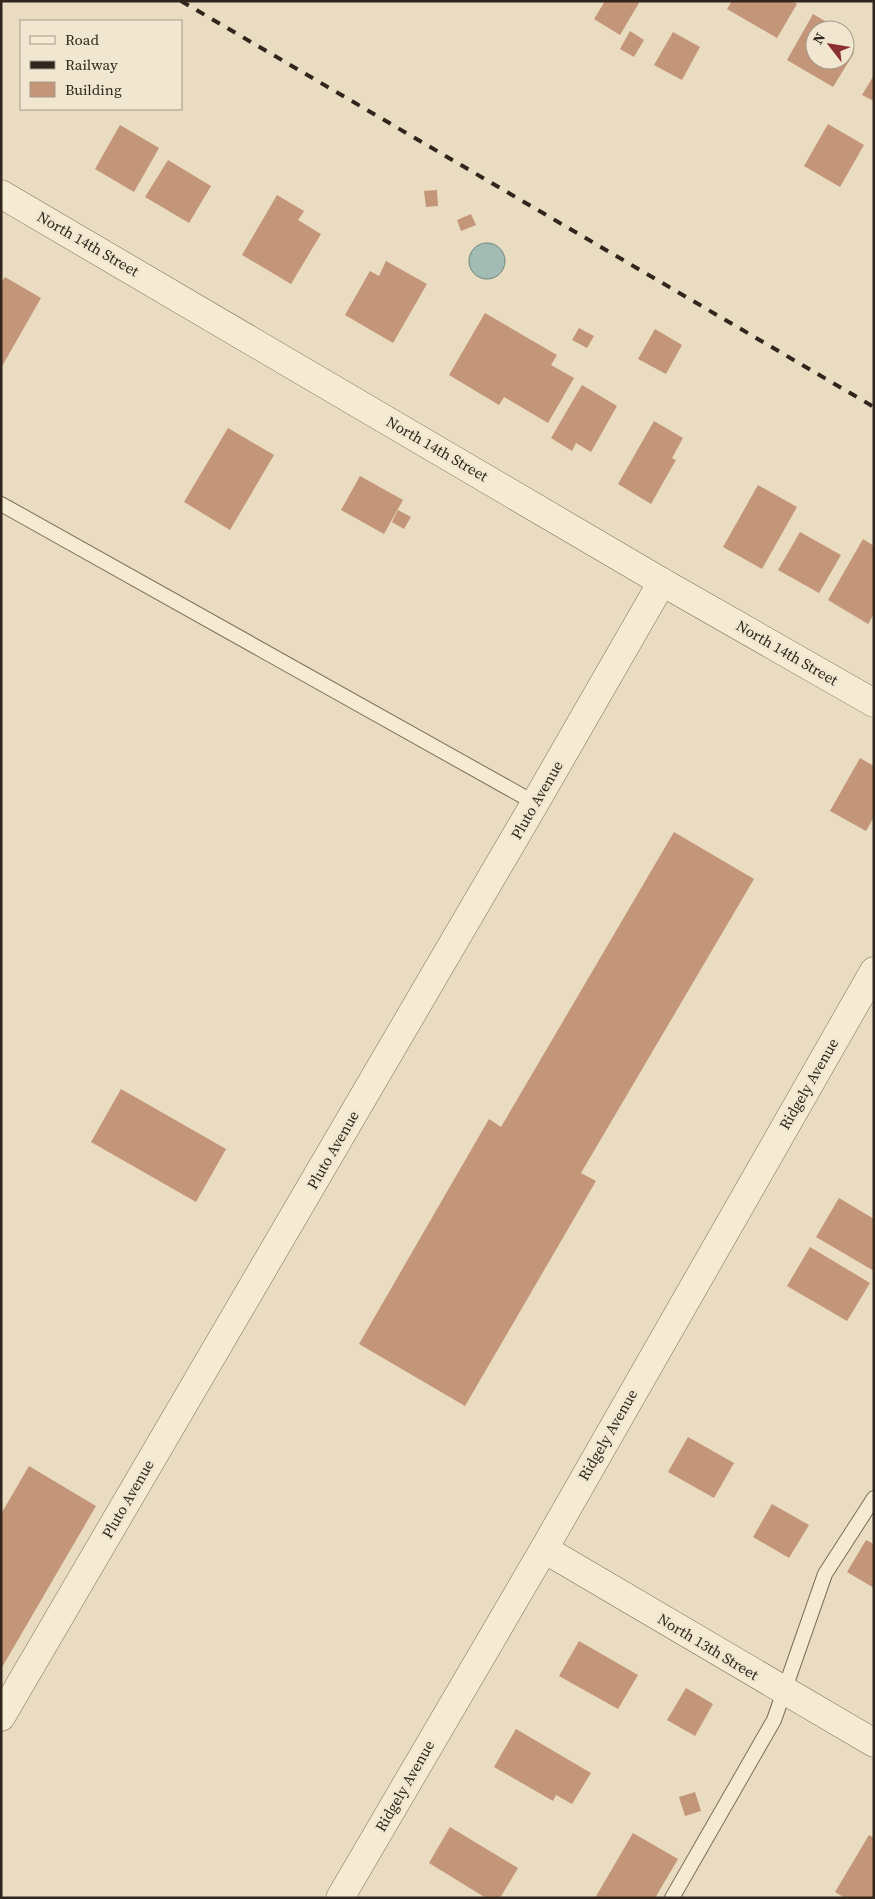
<svg xmlns="http://www.w3.org/2000/svg" width="875" height="1899" viewBox="0 0 875 1899" font-family="'Source Serif 4',serif">
  <style>
    .water { fill: #a2bcb3; stroke: #6b8880 }
    .building { fill: #c49679 }
    .lines { fill: none; stroke-linecap: round; stroke-linejoin: round }
    .service-casing { stroke: #806d59; stroke-width: 16 }
    .minor-casing { stroke: #806d59; stroke-width: 29 }
    .service { stroke: #f5ead2; stroke-width: 14 }
    .minor { stroke: #f5ead2; stroke-width: 28 }
    .rail { stroke: #31261d; stroke-width: 4; stroke-dasharray: 9 9; stroke-linecap: butt }
    .labels { text-anchor: middle; stroke-width: 5; stroke-linejoin: round; paint-order: stroke }
    .street-label { font-size: 15px; fill: #31261d; stroke: #f1e6cf }
  </style>
  <rect width="100%" height="100%" fill="#e9dcc0"/>
  <circle class="water" cx="487" cy="261" r="18"/>
  <g class="building">
    <polygon points="605,1 636,1 639,3 620,35 594,19"/>
    <polygon points="732,1 791,1 797,4 777,38 727,9"/>
    <polygon points="813,14 837,28 837,30 815,30 815,60 845,60 845,48 854,53 833,87 787,60"/>
    <polygon points="630,31 644,40 634,57 620,49"/>
    <polygon points="673,32 700,47 682,80 654,65"/>
    <polygon points="874,75 874,101 862,95"/>
    <polygon points="828,124 864,145 840,187 804,166"/>
    <polygon points="120,125 159,148 134,192 95,169"/>
    <polygon points="168,160 211,186 189,223 145,197"/>
    <polygon points="437,190 438,206 426,207 424,191"/>
    <polygon points="277,195 304,211 298,220 321,234 291,284 242,255"/>
    <polygon points="471,214 476,225 461,231 457,220"/>
    <polygon points="386,261 427,284 393,343 345,315 370,271 379,276"/>
    <polygon points="5,277 41,298 1,368 1,283"/>
    <polygon points="485,313 557,355 551,365 574,378 548,423 504,397 499,405 449,375"/>
    <polygon points="579,328 594,336 587,348 572,340"/>
    <polygon points="655,329 682,345 666,374 638,359"/>
    <polygon points="582,385 617,406 591,452 576,443 572,451 551,438"/>
    <polygon points="654,421 683,438 672,458 676,460 651,504 618,484"/>
    <polygon points="228,428 274,455 230,530 184,502"/>
    <polygon points="360,476 403,500 384,534 341,510"/>
    <polygon points="758,485 797,507 762,569 723,547"/>
    <polygon points="398,510 411,517 404,529 392,522"/>
    <polygon points="800,532 841,555 819,593 778,570"/>
    <polygon points="863,539 874,546 874,614 868,624 828,600"/>
    <polygon points="860,758 874,766 874,817 866,831 830,811"/>
    <polygon points="674,832 754,879 581,1173 596,1181 465,1406 359,1344 489,1119 501,1127"/>
    <polygon points="121,1089 226,1149 196,1202 91,1142"/>
    <polygon points="839,1198 874,1219 874,1271 816,1237"/>
    <polygon points="810,1247 870,1283 847,1321 787,1286"/>
    <polygon points="688,1437 734,1463 714,1498 668,1472"/>
    <polygon points="29,1466 96,1506 1,1669 1,1514"/>
    <polygon points="772,1504 809,1525 789,1558 753,1537"/>
    <polygon points="866,1540 874,1544 874,1588 847,1572"/>
    <polygon points="579,1641 638,1675 618,1709 559,1676"/>
    <polygon points="686,1688 713,1704 695,1736 667,1720"/>
    <polygon points="516,1729 591,1773 572,1804 556,1795 553,1801 494,1767"/>
    <polygon points="695,1792 701,1811 685,1816 679,1797"/>
    <polygon points="450,1827 518,1868 500,1898 486,1898 429,1863"/>
    <polygon points="633,1833 678,1859 655,1898 595,1898"/>
    <polygon points="869,1835 874,1838 874,1898 845,1898 835,1892"/>
  </g>
  <g class="lines">
    <g class="service-casing">
      <g id="service">
        <polyline points="1,504 535,803"/>
        <polyline points="672,1898 774,1720 825,1574 874,1498"/>
      </g>
    </g>
    <g class="minor-casing">
      <g id="minor">
        <polyline points="1,194 662,582 874,703"/>
        <polyline points="544,1549 874,1743"/>
        <polyline points="1,1717 535,803 662,582"/>
        <polyline points="340,1898 544,1549 874,971"/>
      </g>
    </g>
    <use href="#service" class="service"/>
    <use href="#minor" class="minor"/>
    <polyline class="rail" points="181,1 874,407"/>
  </g>
  <g class="labels">
    <g class="street-label">
      <text transform="translate(88 244) rotate(30)" y="5">North 14th Street</text>
      <text transform="translate(437 449) rotate(30)" y="5">North 14th Street</text>
      <text transform="translate(787 653) rotate(30)" y="5">North 14th Street</text>
      <text transform="translate(537 800) rotate(-60)" y="5">Pluto Avenue</text>
      <text transform="translate(809 1084) rotate(-60)" y="5">Ridgely Avenue</text>
      <text transform="translate(333 1150) rotate(-60)" y="5">Pluto Avenue</text>
      <text transform="translate(608 1435) rotate(-60)" y="5">Ridgely Avenue</text>
      <text transform="translate(128 1499) rotate(-60)" y="5">Pluto Avenue</text>
      <text transform="translate(708 1647) rotate(31)" y="5">North 13th Street</text>
      <text transform="translate(405 1786) rotate(-60)" y="5">Ridgely Avenue</text>
    </g>
  </g>
  <rect width="875" height="1899" fill="none" stroke="#31261d" stroke-width="5"/>
  <rect x="20" y="20" width="162" height="90" fill="#f1e6cf" stroke="#a49988"/>
  <rect x="30" y="36" width="25" height="8" fill="#f5ead2" stroke="#a49988"/>
  <text x="65" y="45" font-size="15" fill="#31261d">Road</text>
  <rect x="30" y="61" width="25" height="8" fill="#31261d" stroke="#a49988"/>
  <text x="65" y="70" font-size="15" fill="#31261d">Railway</text>
  <rect x="30" y="82" width="25" height="15" fill="#c49679" stroke="#a49988"/>
  <text x="65" y="95" font-size="15" fill="#31261d">Building</text>
  <g transform="translate(830 45) rotate(301)"><circle r="24" fill="#f1e6cf" stroke="#a49988"/>
  <path d="M0-4L9 19L0 12L-9 19Z" fill="#8a2f32"/>
  <text y="-8" font-size="14" font-weight="bold" text-anchor="middle" fill="#31261d">N</text>
  </g>
</svg>
